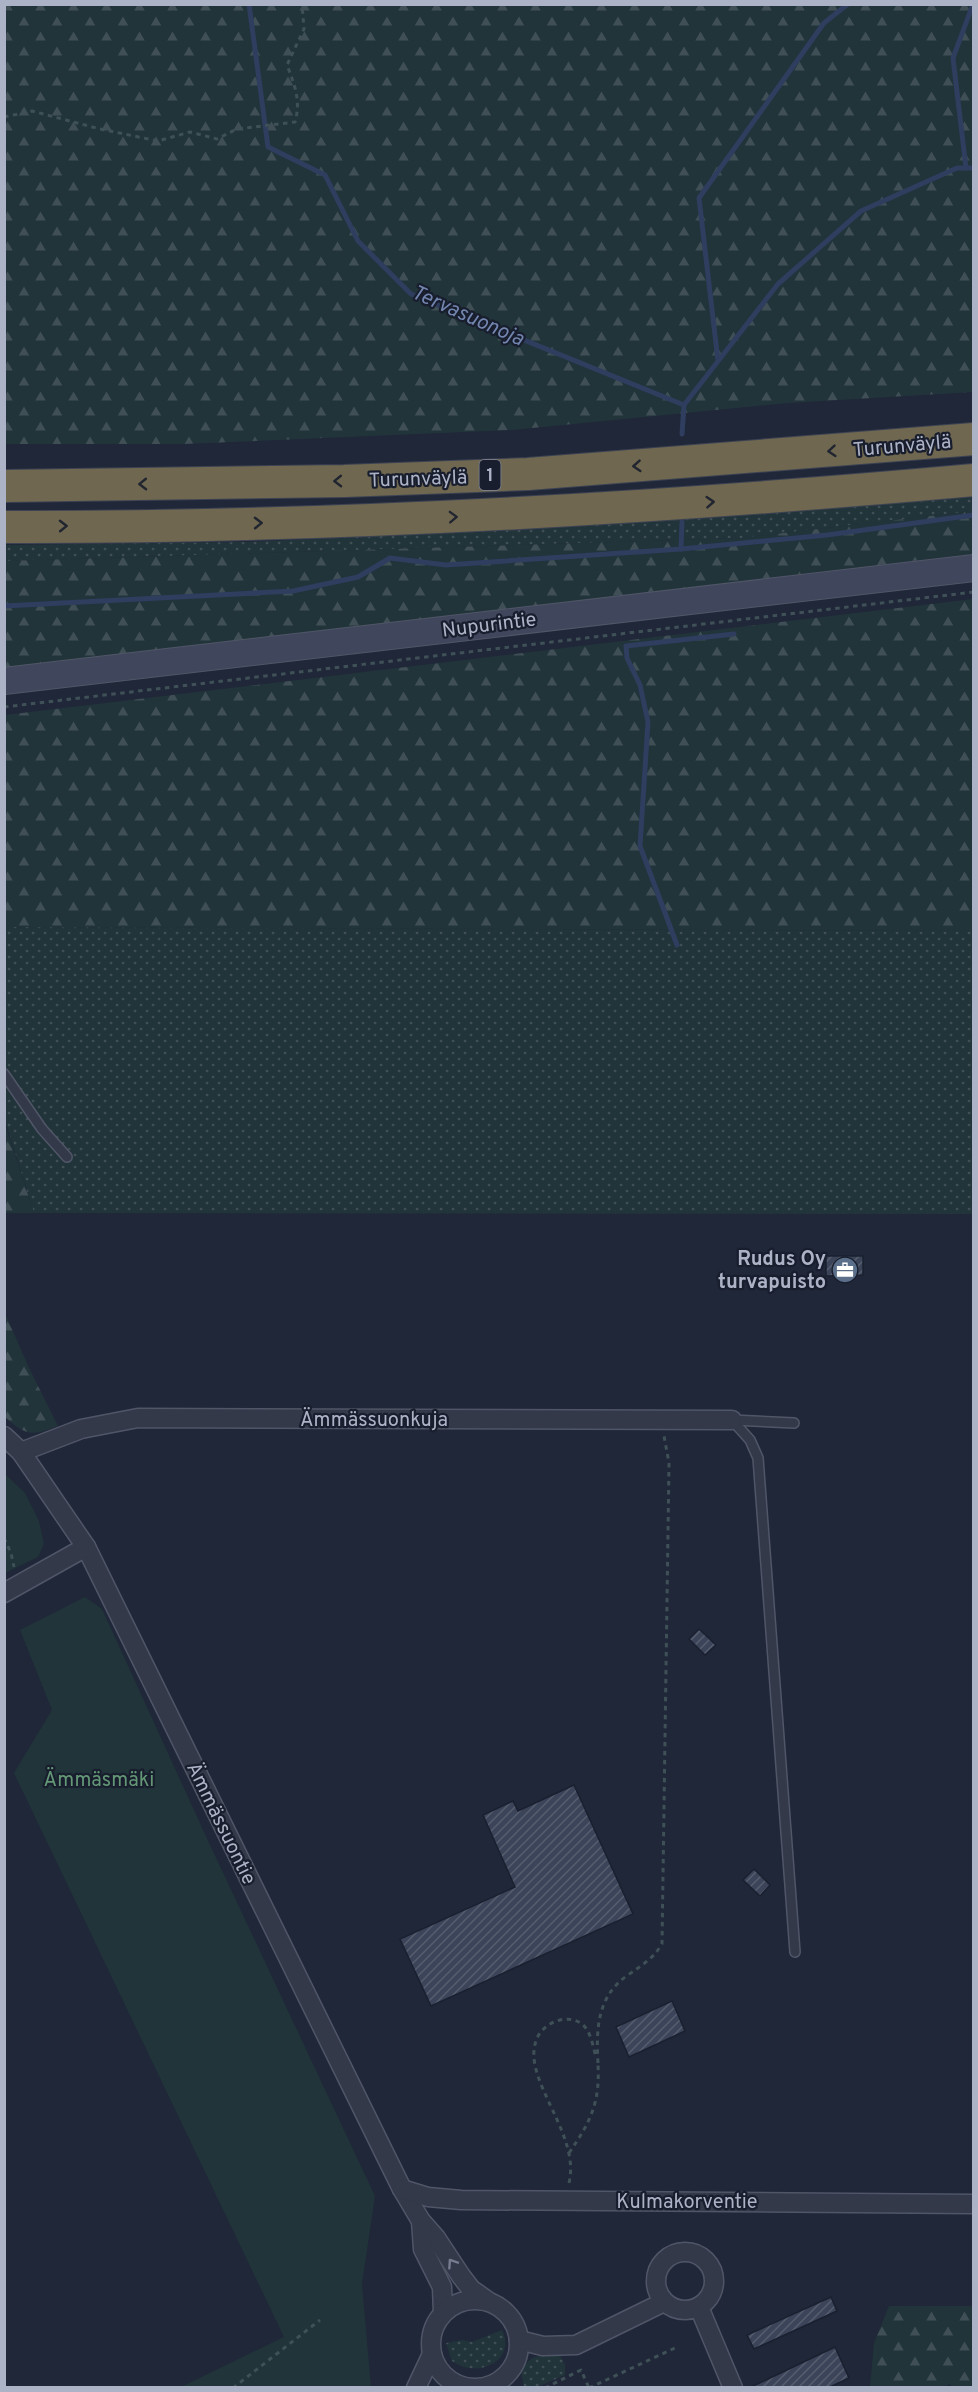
<svg xmlns="http://www.w3.org/2000/svg" width="978" height="2392" viewBox="0 0 978 2392" font-family="Overpass,sans-serif">
  <style>
    .grass { fill: url(#grass-dots) }
    .forest { fill: url(#forest-firs) }
    .park { fill: #21343a }
    .lines { fill: none; stroke-linecap: round; stroke-linejoin: round }
    .stream { stroke: #2f3d5f; stroke-width: 5 }
    .building { fill: url(#building-hatch); stroke: #1a202f; stroke-width: 1.5 }
    .lane-casing { stroke: #505667; stroke-width: 12 }
    .street-casing { stroke: #505667; stroke-width: 21 }
    .secondary-casing { stroke: #505667; stroke-width: 28 }
    .highway-casing { stroke: #3d4353; stroke-width: 34 }
    .path { stroke: #3f5157; stroke-width: 3; stroke-dasharray: 4.5 4.5; stroke-linecap: butt }
    .lane { stroke: #333949; stroke-width: 9 }
    .street { stroke: #333949; stroke-width: 18 }
    .secondary { stroke: #40475c; stroke-width: 26 }
    .highway { stroke: #6f674f; stroke-width: 32 }
    .oneway { stroke: #212530 }
    .oneway2 { stroke: #767c8e }
    .labels { text-anchor: middle; stroke-width: 4.5; stroke-linejoin: round; paint-order: stroke }
    .shield { fill: #181e2d; stroke: #808698; stroke-width: 1.5 }
    .shield-label { font-size: 18px; font-weight: bold; fill: #adb3c6 }
    .street-label { font-size: 20px; fill: #adb3c6; stroke: #181e2d }
    .poi-label { font-size: 20px; font-weight: bold; fill: #adb3c6; stroke: #181e2d; text-anchor: end }
    .park-label { font-size: 20px; fill: #639776; stroke: #181e2d }
    .water-label { font-size: 21px; font-style: italic; fill: #7386b0; stroke: #181e2d }
  </style>
  <defs>
    <pattern id="grass-dots" width="8" height="8" patternUnits="userSpaceOnUse" patternTransform="scale(1.5)"><rect width="8" height="8" fill="#21343a"/><path d="M2 2h.1M6 6h.1" fill="none" stroke="#3f4f55" stroke-width="1.8" stroke-linecap="round"/></pattern>
    <pattern id="forest-firs" width="22" height="20" patternUnits="userSpaceOnUse" patternTransform="scale(1.5)"><rect width="22" height="20" fill="#21343a"/><path d="M5 1l3.5 6h-7zM16 11l3.5 6h-7z" fill="#3f4f55"/></pattern>
    <pattern id="building-hatch" width="6" height="6" patternUnits="userSpaceOnUse" patternTransform="scale(1.5)"><rect width="6" height="6" fill="#3b4459"/><path d="M-1 1l2-2M0 6l6-6M5 7l2-2" fill="none" stroke="#555d6f"/></pattern>
  </defs>
  <rect width="100%" height="100%" fill="#1f2739"/>
  <g class="grass">
    <polygon points="974,497 973,511 741,538 5,561 4,545 248,542 523,529"/>
    <polygon points="5,927 973,931 973,1214 34,1213 5,1121"/>
    <path d="M502 2330C517 2360 478 2380 452 2361L446 2343 463 2340 472 2342Z"/>
    <path d="M559 2353 565 2365V2375L537 2387 524 2388 521 2371C529 2355 542 2354 559 2353Z"/>
  </g>
  <g class="forest">
    <polygon points="4,5 973,5 973,392 788,403 512,430 183,444 5,444"/>
    <polygon points="973,511 973,554 5,668 4,561 741,538"/>
    <polygon points="973,599 973,931 5,927 5,715"/>
    <polygon points="4,1121 34,1213 5,1213"/>
    <path d="M5 1313 29 1368 58 1426C31 1436 26 1436 5 1417Z"/>
    <polygon points="889,2306 973,2306 973,2387 952,2387 950,2384 941,2388 870,2387 874,2343"/>
  </g>
  <g class="park">
    <polygon points="4,1473 25,1493 39,1521 44,1544 38,1557 5,1573"/>
    <polygon points="85,1597 102,1609 210,1845 375,2196 362,2284 371,2387 181,2387 284,2337 14,1773 52,1710 20,1630"/>
  </g>
  <g class="lines">
    <g class="stream">
      <polyline points="249,4 268,147 325,175 358,241 411,294 684,405"/>
      <polyline points="966,168 953,58 973,4"/>
      <polyline points="718,361 699,198 824,23 848,4"/>
      <polyline points="684,405 778,284 861,211 957,168 974,168"/>
      <polyline points="682,434 684,405"/>
      <polyline points="681,549 682,522"/>
      <polyline points="4,606 293,591 358,577 390,558 446,565 681,549 827,535 974,515"/>
      <polyline points="677,945 640,846 648,722 640,685 627,658 626,646 734,634"/>
    </g>
  </g>
  <g class="building">
    <polygon points="826,1256 863,1256 863,1275 826,1276"/>
    <polygon points="699,1629 716,1645 705,1655 689,1639"/>
    <polygon points="574,1785 633,1914 431,2006 400,1939 515,1887 483,1815 513,1801 518,1811"/>
    <polygon points="754,1869 770,1885 760,1896 743,1880"/>
    <polygon points="672,2001 685,2031 629,2057 616,2027"/>
    <polygon points="831,2297 837,2311 754,2349 747,2335"/>
    <polygon points="835,2347 849,2378 828,2388 749,2388"/>
  </g>
  <g class="lines">
    <g class="lane-casing">
      <g id="lane">
        <polyline points="4,1074 42,1129 67,1157"/>
        <polyline points="732,1420 750,1440 758,1458 795,1952"/>
        <polyline points="732,1420 794,1423"/>
        <polyline points="451,2388 456,2383"/>
      </g>
    </g>
    <g class="street-casing">
      <g id="street">
        <polyline points="4,1436 21,1452 86,1547 402,2189 421,2221 436,2238 461,2276 471,2289 488,2301"/>
        <polyline points="21,1452 81,1429 138,1418 732,1420"/>
        <polyline points="4,1593 86,1547"/>
        <polyline points="402,2189 428,2197 461,2200 974,2204"/>
        <polyline points="421,2221 423,2249 442,2287 443,2313"/>
        <circle cx="685" cy="2281" r="29"/>
        <circle cx="475" cy="2344" r="44"/>
        <polyline points="699,2307 733,2388"/>
        <polyline points="519,2340 543,2346 576,2345 664,2302"/>
        <polyline points="416,2388 432,2354"/>
      </g>
    </g>
    <g class="secondary-casing">
      <polyline id="secondary" points="4,681 974,568"/>
    </g>
    <g class="highway-casing">
      <g id="highway">
        <polyline points="4,486 344,481 528,474 974,439"/>
        <path d="M4 527C328 528 651 509 974 480"/>
      </g>
    </g>
    <g class="path">
      <path d="M4 117 32 111 100 129 158 141 190 132 217 139 237 129 295 122C301 101 295 86 287 65L304 29 302 4"/>
      <polyline points="4,707 974,592"/>
      <polyline points="4,1538 11,1553 14,1567"/>
      <path d="M598 2063C596 2029 597 1996 628 1975 642 1965 653 1959 662 1944L669 1463 664 1436"/>
      <path d="M569 2153C591 2121 600 2103 598 2064"/>
      <path d="M569 2183C581 2134 522 2080 536 2041 541 2024 566 2012 582 2024 591 2031 593 2047 596 2057"/>
      <polyline points="233,2388 320,2320"/>
      <polyline points="545,2388 581,2370 589,2388"/>
      <polyline points="589,2388 677,2347"/>
    </g>
    <use href="#lane" class="lane"/>
    <use href="#street" class="street"/>
    <use href="#secondary" class="secondary"/>
    <use href="#highway" class="highway"/>
  </g>
  <defs><path id="oneway-chevron" d="M-2-3.5L2.5 0L-2 3.5" fill="none" stroke-width="1.6" stroke-linecap="round" stroke-linejoin="round" transform="scale(1.5)"/></defs>
  <g class="oneway">
    <use href="#oneway-chevron" transform="translate(832 451) rotate(175)"/>
    <use href="#oneway-chevron" transform="translate(637 466) rotate(176)"/>
    <use href="#oneway-chevron" transform="translate(338 481) rotate(179)"/>
    <use href="#oneway-chevron" transform="translate(143 484) rotate(179)"/>
    <use href="#oneway-chevron" transform="translate(710 502) rotate(-4)"/>
    <use href="#oneway-chevron" transform="translate(453 517) rotate(-2)"/>
    <use href="#oneway-chevron" transform="translate(258 523) rotate(-1)"/>
    <use href="#oneway-chevron" transform="translate(63 526) rotate(-1)"/>
  </g>
  <use class="oneway2" href="#oneway-chevron" transform="translate(452 2263) rotate(-124)"/>
  <defs>
    <g id="office-disc" transform="scale(1.35)"><circle r="9.5" fill="#5c6f8a" stroke="#181e2d"/><path d="M-6-3h4V-5.5h4V-3h4V5H-6ZM-1-4.5V-3h2v-1.5ZM-6 0V1H6V0Z" fill="#fff"/></g>
  </defs>
  <g fill-rule="evenodd">
    <use href="#office-disc" x="845" y="1270"/>
  </g>
  <g class="labels">
    <rect class="shield" x="479.5" y="460" width="21" height="30" rx="4.5"/>
    <g class="shield-label">
      <text x="490" y="481">1</text>
    </g>
    <g class="street-label">
      <text transform="translate(902 445) rotate(-5)" y="7">Turunväylä</text>
      <text transform="translate(418 478) rotate(-2)" y="7">Turunväylä</text>
      <text transform="translate(489 624) rotate(-7)" y="7">Nupurintie</text>
      <text x="374" y="1426">Ämmässuonkuja</text>
      <text transform="translate(222 1823) rotate(64)" y="7">Ämmässuontie</text>
      <text x="687" y="2208">Kulmakorventie</text>
    </g>
    <g class="poi-label">
      <text x="826" y="1265">Rudus Oy<tspan x="826" dy="23">turvapuisto</tspan></text>
    </g>
    <g class="park-label">
      <text x="99" y="1786">Ämmäsmäki</text>
    </g>
    <g class="water-label">
      <text transform="translate(468 315) rotate(24)" y="7">Tervasuonoja</text>
    </g>
  </g>
  <rect width="978" height="2392" fill="none" stroke="#adb3c6" stroke-width="12"/>
</svg>
